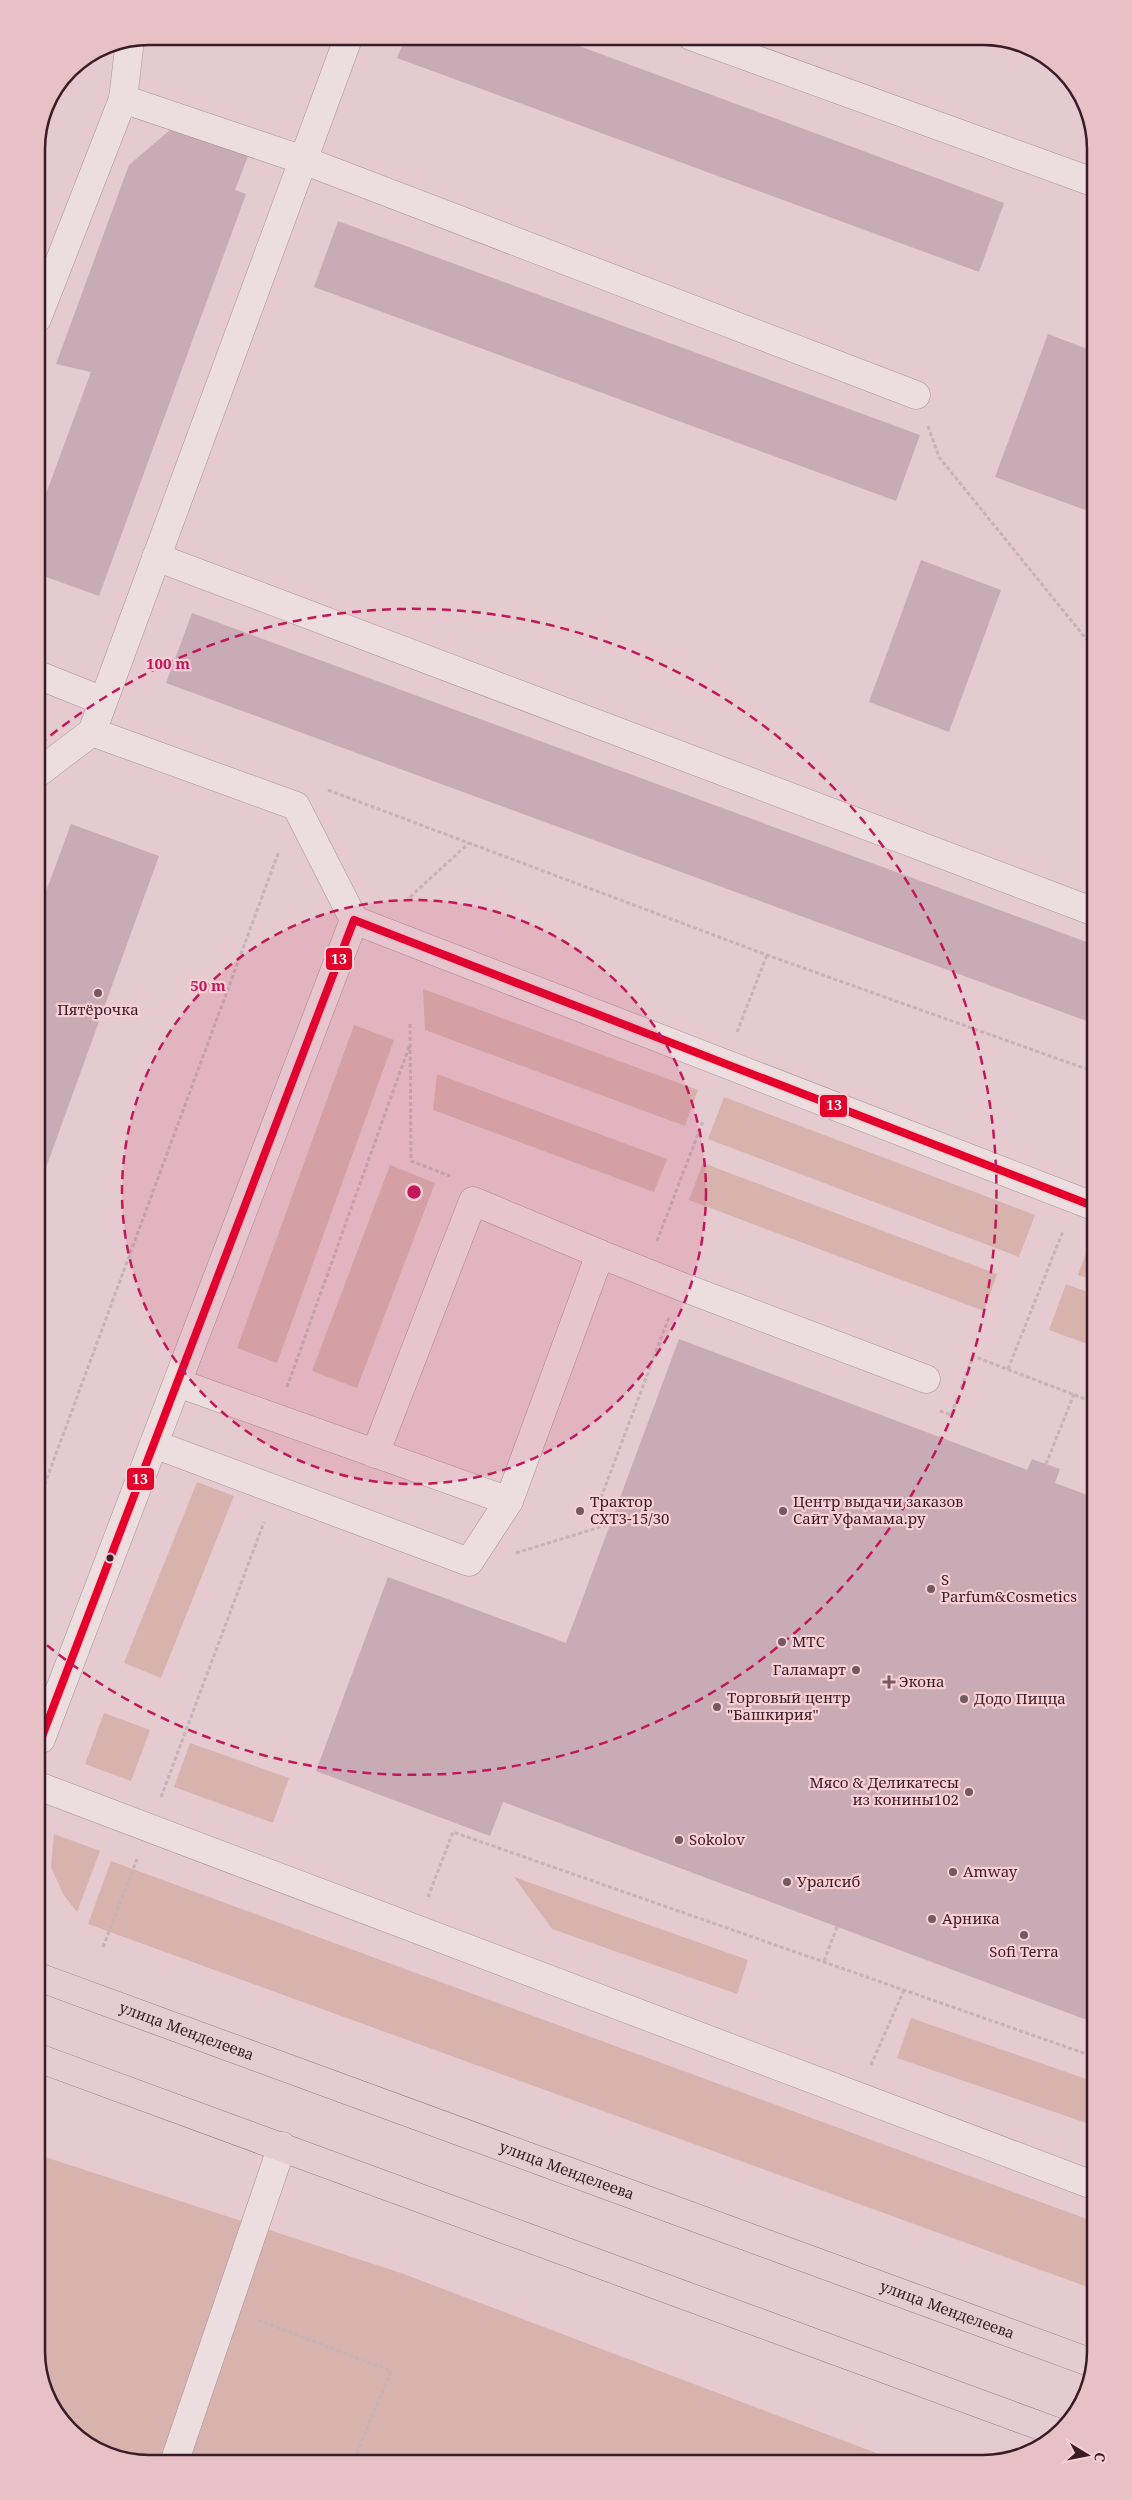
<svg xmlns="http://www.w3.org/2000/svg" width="1132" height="2500" viewBox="0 0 1132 2500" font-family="'Noto Serif',serif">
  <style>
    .green { fill: #d8b3ae }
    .building { fill: #c9abb5 }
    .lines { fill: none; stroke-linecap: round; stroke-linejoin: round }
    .minor-casing { stroke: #aa9499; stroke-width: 29 }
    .major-casing { stroke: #8f7a80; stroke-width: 29 }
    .path { stroke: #c5b3b7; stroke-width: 3; stroke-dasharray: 4 2.5; stroke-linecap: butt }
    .minor { stroke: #ecdddf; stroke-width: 28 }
    .major { stroke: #e4cdd2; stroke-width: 28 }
    .bus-1-casing { stroke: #f7cfd5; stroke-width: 11 }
    .bus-1 { stroke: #e4002b; stroke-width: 8 }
    .ring { fill: none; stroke: #c2185b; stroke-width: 2.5; stroke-dasharray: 9 6 }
    .poi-dot { fill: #755962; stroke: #f7cfd5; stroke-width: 2 }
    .bus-dot { fill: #381c27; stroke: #f7cfd5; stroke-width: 2 }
    .labels { text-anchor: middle; stroke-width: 4.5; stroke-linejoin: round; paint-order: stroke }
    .poi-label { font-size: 15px; fill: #381c27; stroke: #f7cfd5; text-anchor: start }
    .street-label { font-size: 15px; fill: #381c27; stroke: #f7cfd5 }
    .rim { fill: none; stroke: #381c27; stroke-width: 2.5 }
    .centre { fill: #c2185b; stroke: #f7cfd5; stroke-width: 2.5 }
    .ring-label { font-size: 15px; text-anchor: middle; font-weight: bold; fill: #c2185b; stroke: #f7cfd5; stroke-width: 4.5; stroke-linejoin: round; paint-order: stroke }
    .line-badge { stroke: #f7cfd5; stroke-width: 2 }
    .badge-label { font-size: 14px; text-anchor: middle; font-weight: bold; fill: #fff }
  </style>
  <rect width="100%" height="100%" fill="#e5cacf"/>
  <g class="green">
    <polygon points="423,989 698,1090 685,1126 425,1030"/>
    <polygon points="354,1025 394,1040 277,1363 237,1348"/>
    <polygon points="437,1074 667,1159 654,1192 433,1110"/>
    <polygon points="724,1097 1035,1215 1019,1257 708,1139"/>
    <polygon points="703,1163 997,1274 984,1311 689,1200"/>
    <polygon points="390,1165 435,1183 357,1388 312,1371"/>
    <polygon points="1093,1234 1093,1280 1078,1275"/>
    <polygon points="1066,1284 1093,1294 1093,1346 1049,1330"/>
    <polygon points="197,1482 234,1496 161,1678 124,1663"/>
    <polygon points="104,1713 150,1730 131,1781 85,1764"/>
    <polygon points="190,1743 289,1778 273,1823 174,1787"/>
    <polygon points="54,1834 100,1851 77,1912 63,1894 51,1867"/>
    <polygon points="111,1861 1095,2222 1096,2290 88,1924"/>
    <polygon points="514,1877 748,1960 737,1994 552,1929"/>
    <polygon points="911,2018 1095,2082 1095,2126 897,2058"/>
    <polygon points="42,2156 401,2273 892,2459 142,2463 80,2440 42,2387"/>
  </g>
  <g class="building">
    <polygon points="406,36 552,36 1004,203 979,272 397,58"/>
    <polygon points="170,130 248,156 235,190 246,194 99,596 38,574 37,518 91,372 56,364 129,165"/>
    <polygon points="338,221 920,435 896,501 314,287"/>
    <polygon points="1048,334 1090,350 1091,512 995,477"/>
    <polygon points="921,560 1001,590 949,732 869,702"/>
    <polygon points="192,613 1092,944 1092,1023 166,683"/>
    <polygon points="71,824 159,856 39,1187 38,913"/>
    <polygon points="679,1339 1027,1470 1032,1459 1060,1469 1055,1483 1093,1497 1095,2023 503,1802 490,1836 316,1771 388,1577 566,1643"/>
  </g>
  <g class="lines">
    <g class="minor-casing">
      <g id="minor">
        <polyline points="349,36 92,732 296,806 354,920 1093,1206"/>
        <polyline points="691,36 1090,181"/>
        <polyline points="123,99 130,40"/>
        <polyline points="37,319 123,99 303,160 916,395"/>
        <polyline points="156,557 1092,911"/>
        <polyline points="38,675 103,701"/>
        <polyline points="38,773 92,732"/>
        <polyline points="178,1383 509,1501"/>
        <polyline points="154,1444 469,1562 509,1501 600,1254 680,1286 926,1379"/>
        <polyline points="375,1454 473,1201 600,1254"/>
        <polyline points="41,1739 354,920"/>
        <polyline points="41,1787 1095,2186"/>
        <polyline points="174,2463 282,2146"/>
      </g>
    </g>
    <g class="major-casing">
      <g id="major">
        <path id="s1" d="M41 1978 1092 2363"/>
        <polyline points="41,2059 1054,2431"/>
      </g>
    </g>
    <g class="path">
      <polyline points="928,426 939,457 1091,645"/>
      <polyline points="328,790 767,955 1092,1071"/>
      <polyline points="410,897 469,843"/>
      <polyline points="410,1024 411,1161 450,1176"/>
      <polyline points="737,1032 767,955"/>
      <polyline points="1089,1167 1093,1158"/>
      <polyline points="657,1241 703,1121"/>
      <polyline points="1008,1369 1063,1231"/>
      <polyline points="287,1387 409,1047"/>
      <polyline points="961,1388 973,1356 1093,1402"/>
      <polyline points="940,1411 951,1415 958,1396"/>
      <polyline points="1046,1464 1074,1394"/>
      <polyline points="40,1497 279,851"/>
      <polyline points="610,1523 596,1511 669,1317"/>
      <polyline points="516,1553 610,1524"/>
      <polyline points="161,1797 264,1522"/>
      <polyline points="428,1897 453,1832 1095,2057"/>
      <polyline points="103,1947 137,1859"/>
      <polyline points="824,1961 837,1927"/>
      <polyline points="871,2065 904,1990"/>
      <polyline points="258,2320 391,2371 353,2462"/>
    </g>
    <use href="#minor" class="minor"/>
    <use href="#major" class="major"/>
    <g class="bus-1-casing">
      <polyline id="bus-1" points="41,1739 354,920 1093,1206"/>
    </g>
    <use href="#bus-1" class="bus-1"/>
  </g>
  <circle cx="414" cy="1192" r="292" fill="#c2185b" fill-opacity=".12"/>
  <g class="ring">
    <circle cx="414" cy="1192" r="292"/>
    <path d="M39 745A583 583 0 1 1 43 1642"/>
  </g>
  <g class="poi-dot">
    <circle cx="98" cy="993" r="5"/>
    <circle cx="580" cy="1511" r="5"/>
    <circle cx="783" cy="1511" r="5"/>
    <circle cx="931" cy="1589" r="5"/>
    <circle cx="782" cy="1642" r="5"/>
    <circle cx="856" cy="1670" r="5"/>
    <path d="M886.5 1674.5h5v5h5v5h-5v5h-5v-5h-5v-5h5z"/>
    <circle cx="964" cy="1699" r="5"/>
    <circle cx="717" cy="1707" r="5"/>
    <circle cx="969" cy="1792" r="5"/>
    <circle cx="679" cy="1840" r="5"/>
    <circle cx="953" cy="1872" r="5"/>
    <circle cx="787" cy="1882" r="5"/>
    <circle cx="932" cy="1919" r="5"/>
    <circle cx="1024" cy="1935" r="5"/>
  </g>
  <circle class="bus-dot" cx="110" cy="1558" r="4.5"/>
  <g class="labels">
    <g class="poi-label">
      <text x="98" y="1015" text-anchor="middle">Пятёрочка</text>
      <text x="590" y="1507">Трактор<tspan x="590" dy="17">СХТ3-15/30</tspan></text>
      <text x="793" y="1507">Центр выдачи заказов<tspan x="793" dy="17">Сайт Уфамама.ру</tspan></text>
      <text x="941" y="1585">S<tspan x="941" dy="17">Parfum&amp;Cosmetics</tspan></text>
      <text x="792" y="1647">МТС</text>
      <text x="846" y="1675" text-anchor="end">Галамарт</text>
      <text x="899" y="1687">Экона</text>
      <text x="727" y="1703">Торговый центр<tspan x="727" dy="17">"Башкирия"</tspan></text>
      <text x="974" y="1704">Додо Пицца</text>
      <text x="959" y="1788" text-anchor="end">Мясо &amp; Деликатесы<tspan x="959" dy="17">из конины102</tspan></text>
      <text x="689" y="1845">Sokolov</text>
      <text x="963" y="1877">Amway</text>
      <text x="797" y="1887">Уралсиб</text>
      <text x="942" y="1924">Арника</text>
      <text x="1024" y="1957" text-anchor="middle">Sofi Terra</text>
    </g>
    <g class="street-label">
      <text dy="5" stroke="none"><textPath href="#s1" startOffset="155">улица Менделеева</textPath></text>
      <text dy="5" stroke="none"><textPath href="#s1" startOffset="560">улица Менделеева</textPath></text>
      <text dy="5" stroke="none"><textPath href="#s1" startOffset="965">улица Менделеева</textPath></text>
    </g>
  </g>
  <path d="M0 0H1132V2500H0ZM149 45H983A104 104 0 0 1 1087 149V2351A104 104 0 0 1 983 2455H149A104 104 0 0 1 45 2351V149A104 104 0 0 1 149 45Z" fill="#e8c1c7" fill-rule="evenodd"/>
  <path class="rim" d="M149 45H983A104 104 0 0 1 1087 149V2351A104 104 0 0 1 983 2455H149A104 104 0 0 1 45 2351V149A104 104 0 0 1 149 45Z"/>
  <circle cx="414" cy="1192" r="8" class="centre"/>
  <g class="ring-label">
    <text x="168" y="669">100 m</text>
    <text x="208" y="991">50 m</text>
  </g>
  <g class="line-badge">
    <rect x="325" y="947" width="28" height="24" rx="5" fill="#e4002b"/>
    <rect x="819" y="1094" width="29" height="24" rx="5" fill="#e4002b"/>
    <rect x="126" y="1467" width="29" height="24" rx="5" fill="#e4002b"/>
  </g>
  <g class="badge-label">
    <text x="339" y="964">13</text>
    <text x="834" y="1110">13</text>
    <text x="140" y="1484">13</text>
  </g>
  <g transform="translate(1087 2455) rotate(100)" stroke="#f7cfd5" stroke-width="4" paint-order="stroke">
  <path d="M0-4L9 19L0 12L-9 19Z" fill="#381c27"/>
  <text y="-8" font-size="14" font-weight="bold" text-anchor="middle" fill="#381c27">С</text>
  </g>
</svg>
